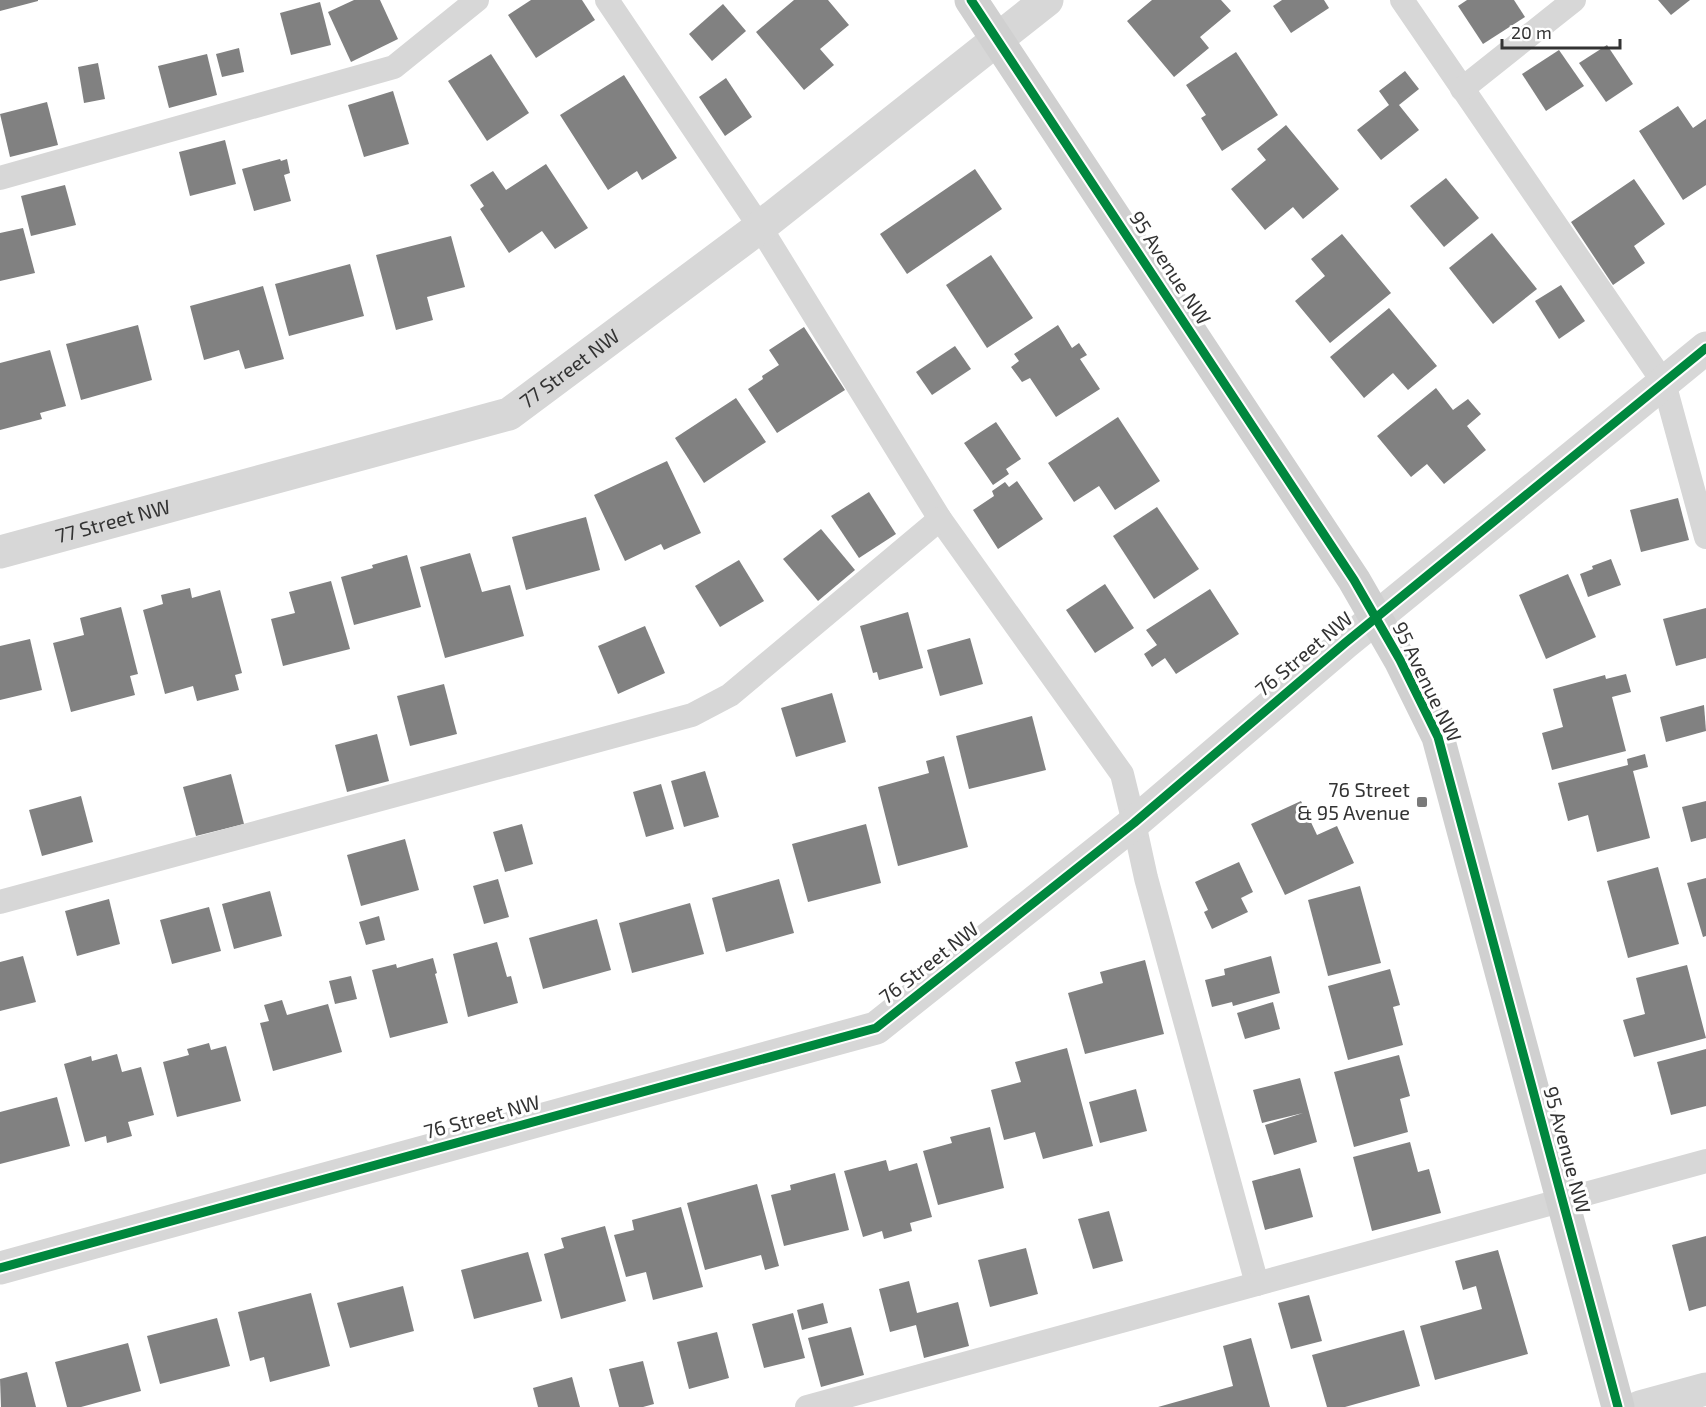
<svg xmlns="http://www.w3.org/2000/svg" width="1706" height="1407" viewBox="0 0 1706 1407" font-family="'Exo 2',sans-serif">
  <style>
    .building { fill: #818181 }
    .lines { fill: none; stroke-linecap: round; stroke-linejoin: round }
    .lane { stroke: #d7d7d7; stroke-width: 24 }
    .street { stroke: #d7d7d7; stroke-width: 33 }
    .secondary { stroke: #d0d0d0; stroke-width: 33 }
    .cycleway-casing { stroke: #fff; stroke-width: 13 }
    .cycleway { stroke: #00873e; stroke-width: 9 }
    .poi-dot { fill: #7a7a7a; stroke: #fff; stroke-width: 2 }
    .labels { text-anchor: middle; stroke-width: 6; stroke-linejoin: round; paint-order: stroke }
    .street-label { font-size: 20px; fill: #333; stroke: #fff }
    .poi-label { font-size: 20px; fill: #333; stroke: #fff; text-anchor: end }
  </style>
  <rect width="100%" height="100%" fill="#fff"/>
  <g class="building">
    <polygon points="0,0 38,0 38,1 0,11"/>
    <polygon points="354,0 380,0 398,39 351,62 328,12"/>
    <polygon points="531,0 582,0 595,20 536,58 508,15"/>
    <polygon points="794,0 828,0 849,25 820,49 834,65 804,90 756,32"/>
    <polygon points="1152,0 1221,0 1231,11 1200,37 1209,48 1174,77 1127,21"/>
    <polygon points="1282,0 1324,0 1329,8 1291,33 1273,6"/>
    <polygon points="1467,0 1514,0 1525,17 1483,44 1458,6"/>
    <polygon points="1658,0 1690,0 1671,15"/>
    <polygon points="320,2 331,45 291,55 280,13"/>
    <polygon points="723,4 746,31 712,61 689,34"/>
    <polygon points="1607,45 1633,84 1606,102 1579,63"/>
    <polygon points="239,48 244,72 222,77 216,54"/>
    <polygon points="1559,50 1584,86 1546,111 1522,74"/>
    <polygon points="1236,52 1278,115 1222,151 1201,118 1206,115 1186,85"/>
    <polygon points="207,54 217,95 169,108 158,66"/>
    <polygon points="491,54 529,113 487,141 448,81"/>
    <polygon points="98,63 105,99 84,103 78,67"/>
    <polygon points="1405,71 1419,89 1399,105 1419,130 1381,160 1357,130 1389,105 1379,91"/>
    <polygon points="624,75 677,158 642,180 637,171 608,190 560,115"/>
    <polygon points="726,78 752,117 725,136 699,97"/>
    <polygon points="393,91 409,144 364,157 348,105"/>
    <polygon points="47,102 58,145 10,157 0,114"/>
    <polygon points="1678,106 1693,128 1706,119 1706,185 1683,200 1639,131"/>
    <polygon points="1286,125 1339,189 1303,219 1293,207 1265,230 1231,189 1266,160 1257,149"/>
    <polygon points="225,140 236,184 190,196 179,152"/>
    <polygon points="280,159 281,161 287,159 290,173 284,175 291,201 254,211 242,169"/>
    <polygon points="546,164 588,228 555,249 542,231 509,253 480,209 484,206 470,185 493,171 506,190"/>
    <polygon points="975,169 1002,209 907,274 880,234"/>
    <polygon points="1446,178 1479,218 1444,247 1410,206"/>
    <polygon points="1634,179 1665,224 1634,246 1645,263 1613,285 1571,222"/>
    <polygon points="65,185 76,225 31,236 21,196"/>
    <polygon points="23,228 35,273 0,281 0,233"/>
    <polygon points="1492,233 1537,289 1493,324 1449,268"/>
    <polygon points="1342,234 1391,293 1330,343 1295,301 1325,276 1311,259"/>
    <polygon points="451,236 465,287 427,297 433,320 396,330 376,255"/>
    <polygon points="991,255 1033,318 987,348 946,285"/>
    <polygon points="350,264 364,316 289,336 275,284"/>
    <polygon points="1561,285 1585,321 1559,339 1535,301"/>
    <polygon points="263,286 284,359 245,369 239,350 204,360 190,306"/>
    <polygon points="1389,308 1437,366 1408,390 1393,373 1364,398 1330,357"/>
    <polygon points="138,325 152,380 81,400 66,344"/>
    <polygon points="1058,325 1072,348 1079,343 1087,355 1080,359 1100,389 1056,417 1030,378 1022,382 1011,367 1019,361 1014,354"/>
    <polygon points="804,327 845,390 777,433 748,389 763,379 762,376 779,365 769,350"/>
    <polygon points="955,346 971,369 932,395 916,372"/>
    <polygon points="50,350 66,406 40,413 42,419 0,430 0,363"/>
    <polygon points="1436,388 1453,410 1468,399 1481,414 1467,426 1486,450 1444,484 1427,464 1411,477 1377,436"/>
    <polygon points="736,398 766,442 704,483 675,438"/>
    <polygon points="1118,417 1160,481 1115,510 1099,486 1074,502 1048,463"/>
    <polygon points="996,422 1021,459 1006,469 1009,474 993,485 964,443"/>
    <polygon points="667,461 701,533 664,550 661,544 625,561 594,495"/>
    <polygon points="1017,481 1043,519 998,549 973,510 994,496 992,491 1005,482 1009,487"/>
    <polygon points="869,492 896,534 859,558 831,516"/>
    <polygon points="1678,498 1689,540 1641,552 1630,510"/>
    <polygon points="1157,507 1199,569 1154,599 1113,536"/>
    <polygon points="586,517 600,570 526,590 512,537"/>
    <polygon points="821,529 855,570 818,601 783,559"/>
    <polygon points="470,553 482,592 510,585 524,636 445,658 420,567"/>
    <polygon points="407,555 421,607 354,625 341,577 373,568 372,565"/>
    <polygon points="1611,559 1621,585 1588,597 1580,574 1593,569 1592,566"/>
    <polygon points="739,560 764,601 720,627 695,586"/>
    <polygon points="1568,574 1596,637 1546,659 1519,595"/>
    <polygon points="331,581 350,649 283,666 271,619 295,613 289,592"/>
    <polygon points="1105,584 1134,628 1095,653 1066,610"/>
    <polygon points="190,588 192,598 220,590 242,673 235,675 239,690 197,701 193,686 165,694 143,610 163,604 161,595"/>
    <polygon points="1210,589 1239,634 1176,674 1165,658 1152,667 1144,654 1157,645 1146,630"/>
    <polygon points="121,607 138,674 130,676 135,695 71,712 53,643 84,635 80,618"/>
    <polygon points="1706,608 1706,658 1676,666 1663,619"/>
    <polygon points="908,612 923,668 879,680 877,672 873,673 860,626"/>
    <polygon points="645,626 665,673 618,694 598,646"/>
    <polygon points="970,638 983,684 940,696 927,650"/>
    <polygon points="30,639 42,690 0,700 0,646"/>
    <polygon points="1626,674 1631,692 1612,697 1626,751 1552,770 1542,733 1563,727 1553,689 1605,675 1606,679"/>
    <polygon points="444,684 457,734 410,746 397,696"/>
    <polygon points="832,693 846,742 796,757 781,708"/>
    <polygon points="1704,705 1706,731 1666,742 1660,717"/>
    <polygon points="1032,716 1046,770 969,789 956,736"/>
    <polygon points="377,734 389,781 347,792 335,745"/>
    <polygon points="1645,754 1648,767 1633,771 1650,838 1597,852 1588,815 1568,821 1558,783 1628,765 1627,759"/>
    <polygon points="944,756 968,847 898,866 878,787 929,773 926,761"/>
    <polygon points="705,771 719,817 684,827 671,781"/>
    <polygon points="231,774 244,824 196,836 183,787"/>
    <polygon points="661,784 674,829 646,837 633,792"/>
    <polygon points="81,796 93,842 42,856 29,810"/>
    <polygon points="1301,801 1317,835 1337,826 1354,863 1285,895 1251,824"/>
    <polygon points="1706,801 1706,838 1691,842 1682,807"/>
    <polygon points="522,824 533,864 505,872 493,832"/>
    <polygon points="866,824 881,883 808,902 792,844"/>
    <polygon points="405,839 419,890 361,906 347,855"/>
    <polygon points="1239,862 1253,892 1241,898 1248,912 1212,929 1204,912 1208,910 1195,882"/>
    <polygon points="1658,867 1679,944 1628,958 1607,881"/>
    <polygon points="1706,878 1706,936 1703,937 1687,883"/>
    <polygon points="498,879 509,917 484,924 473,886"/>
    <polygon points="779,879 794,933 726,952 712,898"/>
    <polygon points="1360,886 1381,963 1328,976 1308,900"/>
    <polygon points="270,891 282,936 234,949 222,904"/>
    <polygon points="109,899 120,944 77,956 65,911"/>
    <polygon points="690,903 704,954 632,973 619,923"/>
    <polygon points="209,907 221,951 172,964 160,920"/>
    <polygon points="379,916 385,940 366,945 359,922"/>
    <polygon points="597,919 611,970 543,989 529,938"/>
    <polygon points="497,942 507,977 511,976 518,1003 468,1017 453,954"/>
    <polygon points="23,956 36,1002 0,1011 0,962"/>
    <polygon points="1271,956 1280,993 1233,1006 1232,1002 1212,1007 1205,980 1225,975 1224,969"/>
    <polygon points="433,958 437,973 435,974 448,1023 390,1038 372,970 396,964 397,968"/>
    <polygon points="1145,960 1164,1034 1085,1054 1068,993 1103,983 1100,972"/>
    <polygon points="1687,965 1706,1038 1634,1057 1623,1020 1645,1014 1636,978"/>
    <polygon points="1390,969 1400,1005 1393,1007 1403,1045 1348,1060 1328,986"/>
    <polygon points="351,976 357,999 335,1004 329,981"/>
    <polygon points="282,1000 287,1015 328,1004 342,1052 273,1071 260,1023 269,1021 264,1005"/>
    <polygon points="1273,1002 1280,1029 1245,1039 1237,1013"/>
    <polygon points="209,1043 211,1050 226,1046 241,1101 177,1117 163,1062 189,1055 187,1049"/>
    <polygon points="1067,1048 1093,1146 1043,1159 1035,1132 1004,1140 991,1090 1021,1082 1015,1062"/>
    <polygon points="1706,1049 1706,1106 1671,1115 1657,1062"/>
    <polygon points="117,1054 122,1072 141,1067 154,1115 128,1122 132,1136 107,1143 106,1136 85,1142 64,1064 91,1056 92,1061"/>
    <polygon points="1399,1055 1410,1096 1400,1099 1408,1132 1354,1147 1334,1072"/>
    <polygon points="1300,1078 1317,1142 1274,1155 1265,1125 1303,1113 1262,1123 1253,1090"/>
    <polygon points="1136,1089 1147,1131 1100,1143 1089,1102"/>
    <polygon points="57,1097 70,1146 0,1164 0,1112"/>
    <polygon points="990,1127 1004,1188 938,1205 923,1151 952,1143 950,1137"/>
    <polygon points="1410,1142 1418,1172 1429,1169 1441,1213 1372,1231 1353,1157"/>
    <polygon points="886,1160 889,1171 917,1163 932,1217 910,1223 912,1231 884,1239 882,1231 863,1237 844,1171"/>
    <polygon points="1300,1168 1313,1217 1265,1230 1252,1181"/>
    <polygon points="835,1173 849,1230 784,1246 771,1195 791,1190 790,1185"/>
    <polygon points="757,1184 779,1266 765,1270 761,1255 705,1270 687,1203"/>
    <polygon points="681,1207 703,1287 653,1300 646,1272 626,1277 614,1235 634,1230 632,1220"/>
    <polygon points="1109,1211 1123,1261 1093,1269 1078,1219"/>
    <polygon points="605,1226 626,1301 561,1319 544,1254 564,1248 561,1238"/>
    <polygon points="1706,1236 1706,1306 1689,1311 1672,1245"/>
    <polygon points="1026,1248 1038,1294 990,1307 978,1260"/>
    <polygon points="1498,1250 1528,1354 1435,1380 1420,1326 1482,1309 1476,1286 1463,1290 1455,1261"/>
    <polygon points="528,1252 542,1301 474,1319 461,1270"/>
    <polygon points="909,1281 917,1313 958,1302 969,1346 924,1358 916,1325 890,1332 879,1289"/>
    <polygon points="403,1286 414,1331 350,1348 337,1303"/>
    <polygon points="311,1293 330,1366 270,1382 264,1357 250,1361 238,1312"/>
    <polygon points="1309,1295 1322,1341 1291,1349 1278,1303"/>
    <polygon points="823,1303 828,1323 802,1330 797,1310"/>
    <polygon points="793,1313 805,1358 764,1368 752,1324"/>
    <polygon points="217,1318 230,1366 160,1384 147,1336"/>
    <polygon points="851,1327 864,1375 821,1387 808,1338"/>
    <polygon points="1404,1330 1420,1386 1345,1407 1327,1407 1312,1355"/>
    <polygon points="717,1332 729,1378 689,1389 677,1342"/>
    <polygon points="1251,1338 1270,1407 1158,1407 1233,1386 1223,1346"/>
    <polygon points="128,1343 141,1391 81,1407 67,1407 55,1362"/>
    <polygon points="643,1361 654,1404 643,1407 619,1407 609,1369"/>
    <polygon points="27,1372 36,1407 1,1407 0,1379"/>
    <polygon points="572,1377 580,1407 538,1407 533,1388"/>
  </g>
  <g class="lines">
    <g class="lane">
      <polyline points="607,0 760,227 940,519 1122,774 1134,823 1146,878 1257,1284"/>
      <polyline points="1402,0 1664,383 1706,537"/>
      <polyline points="1462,89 1574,0"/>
      <polyline points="0,178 394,67 477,0"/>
      <polyline points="0,902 692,715 730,695 940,519"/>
      <polyline points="807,1407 1706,1161"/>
    </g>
    <g class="street">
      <path id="s1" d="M0 552 509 414 760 227 1047 0"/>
      <polyline points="0,1268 876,1028 1134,823 1345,643 1706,348"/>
      <polyline points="1640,1407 1706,1389"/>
    </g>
    <polyline class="secondary" points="971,0 1354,580 1400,660 1438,737 1618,1407"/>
    <g class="cycleway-casing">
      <g id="cycleway">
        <polyline points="971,0 1354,580 1400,660 1438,737 1618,1407"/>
        <polyline points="0,1268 876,1028 1134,823 1345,643 1706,348"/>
      </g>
    </g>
    <use href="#cycleway" class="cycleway"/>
  </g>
  <rect class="poi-dot" x="1416" y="796" width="12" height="12" rx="3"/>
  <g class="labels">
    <g class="street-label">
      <text transform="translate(1170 268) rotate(57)" y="7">95 Avenue NW</text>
      <text dy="7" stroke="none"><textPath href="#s1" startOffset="603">77 Street NW</textPath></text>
      <text dy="7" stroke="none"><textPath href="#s1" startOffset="117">77 Street NW</textPath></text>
      <text transform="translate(1304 654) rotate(-40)" y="7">76 Street NW</text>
      <text transform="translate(1427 682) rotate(64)" y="7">95 Avenue NW</text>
      <text transform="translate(929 963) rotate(-38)" y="7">76 Street NW</text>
      <text transform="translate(482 1117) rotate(-15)" y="7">76 Street NW</text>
      <text transform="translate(1567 1150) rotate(75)" y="7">95 Avenue NW</text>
    </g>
    <g class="poi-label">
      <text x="1410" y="797">76 Street<tspan x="1410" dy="23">&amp; 95 Avenue</tspan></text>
    </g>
  </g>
  <path d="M1502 39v9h118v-9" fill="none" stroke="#333333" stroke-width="3"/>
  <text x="1511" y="39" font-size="18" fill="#333333" stroke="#ffffff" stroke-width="4.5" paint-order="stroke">20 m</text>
</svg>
